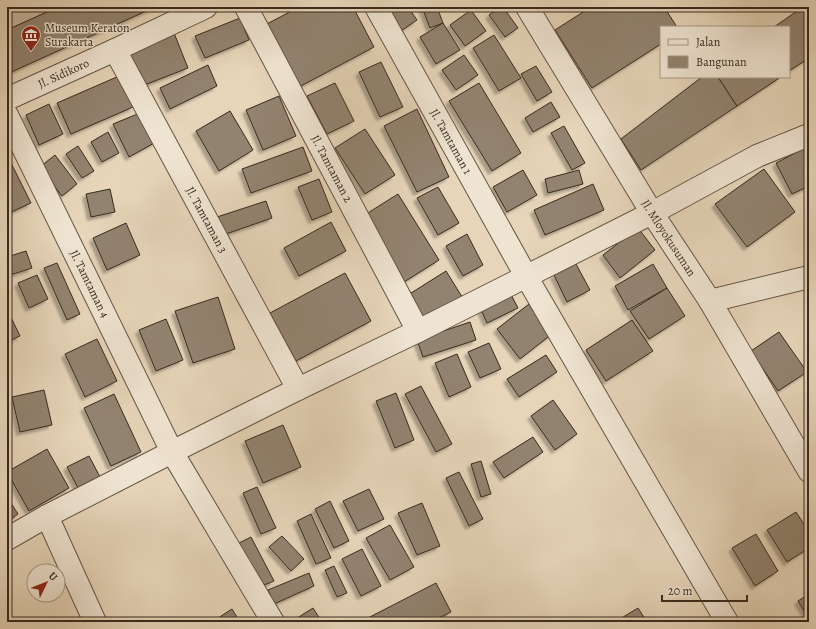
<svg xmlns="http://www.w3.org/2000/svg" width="816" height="629" viewBox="0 0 816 629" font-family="Alegreya,serif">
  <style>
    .green { fill: #c8b89f; stroke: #80725f }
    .building { fill: #92836f; stroke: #382b1f; filter: url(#shadow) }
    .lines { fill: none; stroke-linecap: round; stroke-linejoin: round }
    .minor-casing { stroke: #645646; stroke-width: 24 }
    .minor { stroke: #efe4d2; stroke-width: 22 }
    .labels { text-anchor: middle; stroke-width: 3; stroke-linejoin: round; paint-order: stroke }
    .poi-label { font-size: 12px; fill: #382b1f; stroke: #efe4d2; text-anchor: start }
    .street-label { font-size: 12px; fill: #382b1f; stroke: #efe4d2 }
  </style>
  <defs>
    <filter id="shadow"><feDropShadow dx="-3.5" dy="3.5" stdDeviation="1" flood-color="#0004"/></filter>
  </defs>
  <rect width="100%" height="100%" fill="#e6d5b9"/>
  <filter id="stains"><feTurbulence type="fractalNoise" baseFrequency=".005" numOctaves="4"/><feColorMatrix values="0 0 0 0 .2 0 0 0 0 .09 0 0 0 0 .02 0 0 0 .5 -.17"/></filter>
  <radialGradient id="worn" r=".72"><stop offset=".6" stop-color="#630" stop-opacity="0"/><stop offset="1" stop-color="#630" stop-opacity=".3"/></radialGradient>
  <polygon class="green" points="7,7 58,7 7,30"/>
  <g class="building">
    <polygon points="58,7 155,7 7,74 7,30"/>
    <polygon points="299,7 353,7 374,47 299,87 265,25"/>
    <polygon points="383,7 408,7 417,20 401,31"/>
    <polygon points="422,7 437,7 443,23 430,28"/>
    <polygon points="500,7 503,7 518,28 505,37 489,15"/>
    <polygon points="591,7 664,7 677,27 661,27 661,44 592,88 555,30"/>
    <polygon points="803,7 809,7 809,58 789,71 789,27 774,27"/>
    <polygon points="471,10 486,31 465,46 450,25"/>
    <polygon points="240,18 249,40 205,58 195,36"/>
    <polygon points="443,23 460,50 436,64 420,37"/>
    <polygon points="174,33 188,68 142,86 127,52"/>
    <polygon points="494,35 521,78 499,91 473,48"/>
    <polygon points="464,55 478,75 456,90 442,70"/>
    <polygon points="381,62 403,107 380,117 359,72"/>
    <polygon points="208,65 217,86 170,109 160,88"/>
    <polygon points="536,66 552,92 537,101 521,74"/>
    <polygon points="119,76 133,107 71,134 57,103"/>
    <polygon points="702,77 718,77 737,106 641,170 621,139"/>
    <polygon points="718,77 781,77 737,106"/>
    <polygon points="335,83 354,121 327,134 307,96"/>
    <polygon points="479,83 521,153 492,171 449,101"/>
    <polygon points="279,96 296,136 263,150 246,110"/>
    <polygon points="551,102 560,117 533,132 525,118"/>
    <polygon points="49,104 63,134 39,145 26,115"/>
    <polygon points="417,109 449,177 417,192 384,126"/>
    <polygon points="230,111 253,150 219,171 196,131"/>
    <polygon points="140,113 156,142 129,157 113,124"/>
    <polygon points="564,126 585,163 572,170 551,133"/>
    <polygon points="365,129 395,175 365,194 335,148"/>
    <polygon points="108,132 119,153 102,162 91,142"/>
    <polygon points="78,146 94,171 82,178 66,154"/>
    <polygon points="809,146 809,186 792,194 776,163"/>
    <polygon points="303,147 312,171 251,193 242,169"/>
    <polygon points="7,155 31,203 7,214"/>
    <polygon points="55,155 77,184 62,196 40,167"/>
    <polygon points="764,169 795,212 747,247 715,204"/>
    <polygon points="523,170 537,195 507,212 493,187"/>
    <polygon points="579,170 583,184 548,193 545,179"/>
    <polygon points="319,179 332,212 312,220 298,187"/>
    <polygon points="593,184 604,210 545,235 534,210"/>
    <polygon points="438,187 459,223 438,235 417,198"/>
    <polygon points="110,189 115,212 91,217 86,194"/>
    <polygon points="398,194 439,260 404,282 363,216"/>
    <polygon points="266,201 272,218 223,235 217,217"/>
    <polygon points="331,222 346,251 299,276 284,248"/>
    <polygon points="126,223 140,255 107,270 93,238"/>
    <polygon points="638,228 655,250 620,278 603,255"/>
    <polygon points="467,234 483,265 463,276 446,246"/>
    <polygon points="26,251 32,268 7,276 7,257"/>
    <polygon points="57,263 80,314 67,320 44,268"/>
    <polygon points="576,264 590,290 567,302 554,275"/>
    <polygon points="653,264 667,288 628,310 615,286"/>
    <polygon points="446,271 464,300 426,324 408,295"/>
    <polygon points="345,273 371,321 296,361 270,313"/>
    <polygon points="37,275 48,299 29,308 18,283"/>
    <polygon points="667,288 685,316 649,339 630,311"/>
    <polygon points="508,289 518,308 487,323 478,303"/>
    <polygon points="218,297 235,349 193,363 175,311"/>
    <polygon points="529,304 552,334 520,359 497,329"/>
    <polygon points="7,309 20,336 7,342"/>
    <polygon points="166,319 183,360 156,371 139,330"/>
    <polygon points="632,320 653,351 606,381 586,350"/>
    <polygon points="470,322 476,340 423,357 417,340"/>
    <polygon points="779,332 807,372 778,391 751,351"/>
    <polygon points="97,339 117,381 85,397 65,354"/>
    <polygon points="489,343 501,369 480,378 468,352"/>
    <polygon points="457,354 471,387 449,397 435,363"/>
    <polygon points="546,355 557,372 519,397 507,379"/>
    <polygon points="421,386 452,444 436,452 405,394"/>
    <polygon points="44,390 52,425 20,432 12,397"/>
    <polygon points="396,393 414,440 395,448 376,401"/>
    <polygon points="114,394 141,452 111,466 84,408"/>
    <polygon points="553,400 577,434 555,450 531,416"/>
    <polygon points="283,425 301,467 263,483 245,441"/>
    <polygon points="533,437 543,452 504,478 493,462"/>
    <polygon points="47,449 69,488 29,511 7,472"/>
    <polygon points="89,456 100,477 78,488 67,467"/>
    <polygon points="481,461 491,494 481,497 471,464"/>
    <polygon points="459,472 483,519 469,526 446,478"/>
    <polygon points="257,487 276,528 261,534 243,493"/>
    <polygon points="369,489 384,519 358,531 343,501"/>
    <polygon points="7,497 18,514 7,522"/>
    <polygon points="330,501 349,541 334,548 315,509"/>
    <polygon points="422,503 440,546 417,555 398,513"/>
    <polygon points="796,512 809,532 809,548 787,562 767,530"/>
    <polygon points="311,514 331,558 316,564 297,521"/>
    <polygon points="390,525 414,567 390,580 366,538"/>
    <polygon points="756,534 778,571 755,586 732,548"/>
    <polygon points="282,536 304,559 291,571 269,547"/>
    <polygon points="251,537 274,581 259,587 237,544"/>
    <polygon points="362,549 381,586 361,596 342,559"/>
    <polygon points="334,566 347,593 337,597 325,570"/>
    <polygon points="309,573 314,586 274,604 268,590"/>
    <polygon points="436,583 451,612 431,622 367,622 366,619"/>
    <polygon points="809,594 809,619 798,601"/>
    <polygon points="313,608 322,622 291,622"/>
    <polygon points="638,608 647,622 615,622"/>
    <polygon points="232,609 240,622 212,622"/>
  </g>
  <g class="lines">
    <g class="minor-casing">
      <g id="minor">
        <path id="s1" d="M246 7 418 331"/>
        <path id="s2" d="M376 7 526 276 727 622"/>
        <path id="s3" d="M527 7 652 213 710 301 809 471"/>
        <path id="s4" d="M115 50 298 389"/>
        <path id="s5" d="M7 99 115 50 206 7"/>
        <path id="s6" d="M7 115 172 452 273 622"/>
        <polyline points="710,301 809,277"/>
        <polyline points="47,516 95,622"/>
        <polyline points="7,539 47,516 172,452 298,389 418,331 652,213 757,156 809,135"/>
      </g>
    </g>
    <use href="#minor" class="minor"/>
  </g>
  <defs>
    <g id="museum-pin" transform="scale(1)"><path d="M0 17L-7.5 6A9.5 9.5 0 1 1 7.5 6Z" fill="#8f2418" stroke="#efe4d2"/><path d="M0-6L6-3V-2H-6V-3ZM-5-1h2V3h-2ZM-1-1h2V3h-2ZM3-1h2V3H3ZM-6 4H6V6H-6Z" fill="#fff"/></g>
  </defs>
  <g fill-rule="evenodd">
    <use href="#museum-pin" x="31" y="35"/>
  </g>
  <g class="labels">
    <g class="poi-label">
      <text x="45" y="32">Museum Keraton<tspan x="45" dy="14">Surakarta</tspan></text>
    </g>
    <g class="street-label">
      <text dy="4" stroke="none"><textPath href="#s5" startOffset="62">Jl. Sidikoro</textPath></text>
      <text dy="4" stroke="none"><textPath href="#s2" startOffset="154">Jl. Tamtaman 1</textPath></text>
      <text dy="4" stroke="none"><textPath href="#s1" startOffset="183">Jl. Tamtaman 2</textPath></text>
      <text dy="4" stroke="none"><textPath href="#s4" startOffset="193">Jl. Tamtaman 3</textPath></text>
      <text dy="4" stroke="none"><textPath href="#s3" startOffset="271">Jl. Mloyokusuman</textPath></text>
      <text dy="4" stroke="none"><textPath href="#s6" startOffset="188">Jl. Tamtaman 4</textPath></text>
    </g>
  </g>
  <rect width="816" height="629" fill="none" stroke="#e6d5b9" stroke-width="24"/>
  <rect x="8" y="8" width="800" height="613" fill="none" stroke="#382b1f" stroke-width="2"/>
  <rect x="12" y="12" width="792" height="605" fill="none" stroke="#382b1f"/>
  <rect x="660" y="26" width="130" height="52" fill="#efe4d2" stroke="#a69a8a"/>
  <rect x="668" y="39" width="20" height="6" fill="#efe4d2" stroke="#a69a8a"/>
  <text x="696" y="46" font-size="12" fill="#382b1f">Jalan</text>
  <rect x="668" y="56" width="20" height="12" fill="#92836f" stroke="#a69a8a"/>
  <text x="696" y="66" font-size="12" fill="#382b1f">Bangunan</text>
  <g transform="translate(46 583) rotate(47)"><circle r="19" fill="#efe4d2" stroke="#a69a8a"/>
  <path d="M0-3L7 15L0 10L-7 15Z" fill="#8f2418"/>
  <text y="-6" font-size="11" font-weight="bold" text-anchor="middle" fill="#382b1f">U</text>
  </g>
  <path d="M662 595v6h85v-6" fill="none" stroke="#382b1f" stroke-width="2"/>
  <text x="668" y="595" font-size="12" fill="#382b1f" stroke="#efe4d2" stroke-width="3" paint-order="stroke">20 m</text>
  <rect width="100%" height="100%" filter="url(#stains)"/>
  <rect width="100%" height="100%" fill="url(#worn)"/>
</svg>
